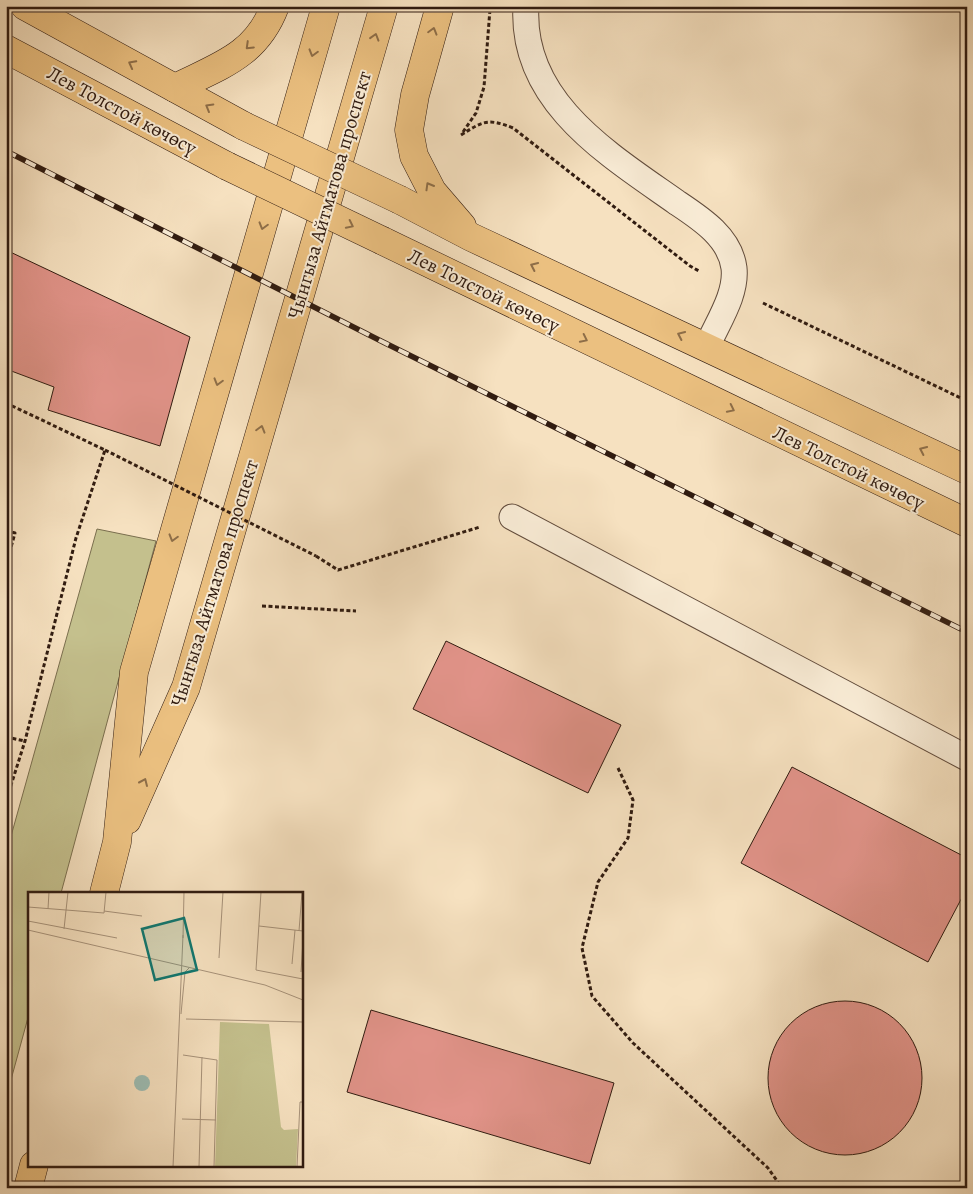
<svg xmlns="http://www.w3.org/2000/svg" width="973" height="1194" viewBox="0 0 973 1194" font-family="Alegreya,serif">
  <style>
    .green { fill: #c4c08d; stroke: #7a6e4e }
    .building { fill: #e19389; stroke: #301b10 }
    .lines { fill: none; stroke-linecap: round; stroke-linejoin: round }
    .service-casing { stroke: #624c3c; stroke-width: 27 }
    .primary-casing { stroke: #301b10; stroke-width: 29 }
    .path { stroke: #301b10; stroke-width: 3; stroke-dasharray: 4 2.5; stroke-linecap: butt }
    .service { stroke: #f9ecd6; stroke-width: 25 }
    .primary { stroke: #ebc080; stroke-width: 28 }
    .rail-casing { stroke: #301b10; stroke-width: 5.5 }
    .rail { stroke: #f9ecd6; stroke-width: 4; stroke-dasharray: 11; stroke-linecap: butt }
    .primary-bridge-casing { stroke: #301b10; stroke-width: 29; stroke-linecap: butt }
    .path-bridge { stroke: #301b10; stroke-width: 3; stroke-dasharray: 4 2.5; stroke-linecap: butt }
    .primary-bridge { stroke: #ebc080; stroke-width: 28 }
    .oneway { stroke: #8e6e48 }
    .labels { text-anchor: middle; stroke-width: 4; stroke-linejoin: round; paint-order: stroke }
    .street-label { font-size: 20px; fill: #301b10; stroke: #f9ecd6 }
    .inset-road { fill: none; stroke: #a7927a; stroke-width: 1 }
    .view { fill: #0f766e; fill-opacity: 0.15; stroke: #0f766e; stroke-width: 2.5 }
    .inset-edge { fill: none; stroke: #301b10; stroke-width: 2.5 }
  </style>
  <rect width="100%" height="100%" fill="#f6e1c0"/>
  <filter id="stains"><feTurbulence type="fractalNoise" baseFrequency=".004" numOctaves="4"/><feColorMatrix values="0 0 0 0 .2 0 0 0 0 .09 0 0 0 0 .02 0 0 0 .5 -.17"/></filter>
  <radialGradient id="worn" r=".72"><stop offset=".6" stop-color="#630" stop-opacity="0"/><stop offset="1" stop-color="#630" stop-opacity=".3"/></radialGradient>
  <polygon class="green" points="97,529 156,541 61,893 29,893 29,1014 6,1098 6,854"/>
  <g class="building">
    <polygon points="6,250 190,337 160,446 48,410 54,387 6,369"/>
    <polygon points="446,641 621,725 588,793 413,709"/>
    <polygon points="792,767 967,858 967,888 928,962 741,863"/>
    <circle cx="845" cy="1078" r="77"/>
    <polygon points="371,1010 614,1083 590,1164 347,1092"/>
  </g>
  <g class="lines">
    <g class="service-casing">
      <g id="service">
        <path d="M526 6C520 101 608 154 676 202 700 218 730 237 734 268 737 295 717 323 707 347"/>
        <polyline points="512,517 967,758"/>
      </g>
    </g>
    <g class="primary-casing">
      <g id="primary">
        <polyline points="25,6 244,126"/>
        <polyline points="440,6 415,95 409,130 414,156 432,191 462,226"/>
        <polyline points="6,49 227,166"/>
        <path d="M175 88C219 66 256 56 275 6"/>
        <polyline points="400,200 471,237 967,470"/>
        <polyline points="383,241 967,523"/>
        <polyline points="127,820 186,687 384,6"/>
        <polyline points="104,893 117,842 134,672 326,6"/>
        <polyline points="28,1188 34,1165"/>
      </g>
    </g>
    <g class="path">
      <polyline points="463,132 476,113 484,87 490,9"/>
      <path d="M461 135C483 121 488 118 513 128L690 266 699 271"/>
      <polyline points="763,303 967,401"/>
      <polyline points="6,403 105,450 76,538 25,741 6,801"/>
      <polyline points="6,530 15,533 6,565"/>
      <polyline points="316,556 338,570 480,527"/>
      <polyline points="262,606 356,611"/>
      <polyline points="6,737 25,741"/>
      <polyline points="618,768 633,800 628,838 598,882 582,948 592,996 633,1043 768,1168 782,1188"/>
    </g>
    <use href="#service" class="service"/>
    <use href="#primary" class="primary"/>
    <g class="rail-casing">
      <polyline id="rail" points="6,151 383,342 967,632"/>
    </g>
    <use href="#rail" class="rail"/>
    <g class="primary-bridge-casing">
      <g id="primary-bridge">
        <polyline points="244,126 400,200"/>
        <polyline points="227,166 383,241"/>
      </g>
    </g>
    <polyline class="path-bridge" points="105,450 316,556"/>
    <use href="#primary-bridge" class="primary-bridge"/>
  </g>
  <defs><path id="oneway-chevron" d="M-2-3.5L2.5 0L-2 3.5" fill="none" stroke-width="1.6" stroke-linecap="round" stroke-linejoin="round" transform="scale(1.25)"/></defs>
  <g class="oneway">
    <use href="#oneway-chevron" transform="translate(433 31) rotate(-74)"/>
    <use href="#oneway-chevron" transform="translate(375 37) rotate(-73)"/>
    <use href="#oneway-chevron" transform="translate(249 46) rotate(136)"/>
    <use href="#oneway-chevron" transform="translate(313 53) rotate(106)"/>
    <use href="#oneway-chevron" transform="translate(132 64) rotate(-152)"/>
    <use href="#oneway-chevron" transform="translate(209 107) rotate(-150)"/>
    <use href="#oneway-chevron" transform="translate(429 186) rotate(-120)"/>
    <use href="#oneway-chevron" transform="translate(350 225) rotate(26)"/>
    <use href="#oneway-chevron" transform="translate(263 226) rotate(106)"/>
    <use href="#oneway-chevron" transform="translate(534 266) rotate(-155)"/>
    <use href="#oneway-chevron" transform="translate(681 335) rotate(-155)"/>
    <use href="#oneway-chevron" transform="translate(584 339) rotate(26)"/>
    <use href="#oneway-chevron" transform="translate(218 382) rotate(106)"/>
    <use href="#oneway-chevron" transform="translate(731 409) rotate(26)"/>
    <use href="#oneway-chevron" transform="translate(261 429) rotate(-74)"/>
    <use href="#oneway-chevron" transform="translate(923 450) rotate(-155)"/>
    <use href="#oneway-chevron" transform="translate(173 538) rotate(106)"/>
    <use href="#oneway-chevron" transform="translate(144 782) rotate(-66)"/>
  </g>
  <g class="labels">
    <g class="street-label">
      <text transform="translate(122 110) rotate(28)" y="7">Лев Толстой көчөсү</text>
      <text transform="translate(329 195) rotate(-74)" y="7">Чынгыза Айтматова проспект</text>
      <text transform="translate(484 290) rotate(26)" y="7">Лев Толстой көчөсү</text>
      <text transform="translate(849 467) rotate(26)" y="7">Лев Толстой көчөсү</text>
      <text transform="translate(214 583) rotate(-73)" y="7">Чынгыза Айтматова проспект</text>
    </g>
  </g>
  <g transform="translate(28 892)">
    <rect width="275" height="275" fill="#f6e1c0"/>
    <path d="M192 130 241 132 253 235 256 238 270 237 268 275H187Z" fill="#c4c08d"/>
    <path d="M106 191a8 8 0 1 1 16 0a8 8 0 1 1-16 0Z" fill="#9dbdb4"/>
    <path class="inset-road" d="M233 0 228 78 275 87M0 15 76 21 78 0M20 17 21 0M76 19 114 24M0 29 89 46M231 34 275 39M36 37 40 0M0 38 237 93 275 108M271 39 274 0M155 46 156 0M191 66 195 0M264 72 267 38M273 80 275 48M153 122 157 80 161 76M158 127 275 130M155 163 189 168 186 275M154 227 188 228M145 275 155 43M171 275 174 165M269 275 272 210H275"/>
    <path class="view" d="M156 26 169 78 127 88 114 37Z"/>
    <rect width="275" height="275" class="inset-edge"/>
  </g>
  <rect width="973" height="1194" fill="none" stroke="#f6e1c0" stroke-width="25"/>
  <rect x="8" y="8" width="958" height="1179" fill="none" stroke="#301b10" stroke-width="2.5"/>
  <rect x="12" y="12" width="948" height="1169" fill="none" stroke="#301b10"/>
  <rect width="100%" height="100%" filter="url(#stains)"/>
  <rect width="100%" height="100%" fill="url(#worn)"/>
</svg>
